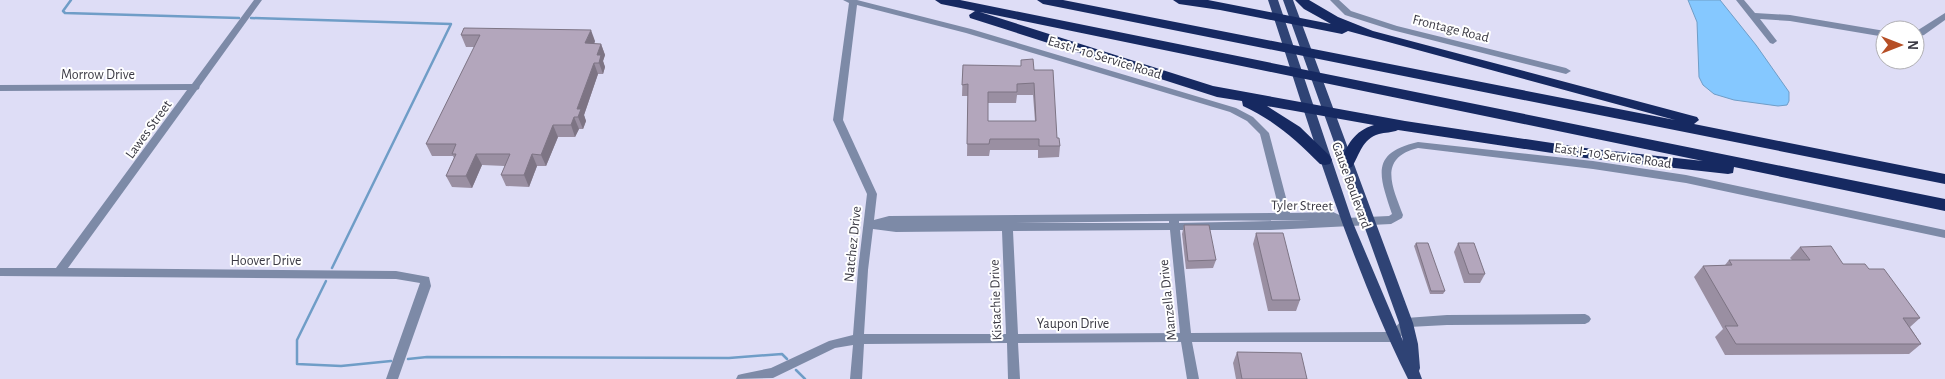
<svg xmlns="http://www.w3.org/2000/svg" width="1945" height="379" viewBox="0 0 1945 379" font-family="'Alegreya Sans',sans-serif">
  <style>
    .water { fill: #85c8ff; stroke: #6f9dc7 }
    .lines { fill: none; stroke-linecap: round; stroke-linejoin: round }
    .stream { stroke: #6f9dc7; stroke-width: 2.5 }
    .minor { fill: #7d8aa7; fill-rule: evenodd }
    .major { fill: #2f4375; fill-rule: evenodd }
    .highway { fill: #162961; fill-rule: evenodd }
    .wall { fill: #9a8fa2; fill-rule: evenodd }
    .shaded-wall { fill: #7d7484 }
    .building { fill: #b3a6bc; stroke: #7d7484; fill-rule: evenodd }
    .labels { text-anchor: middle; stroke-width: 4; stroke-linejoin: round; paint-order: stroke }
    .street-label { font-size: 14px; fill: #3b3a44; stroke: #fff }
  </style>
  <rect width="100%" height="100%" fill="#deddf6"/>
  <polygon class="water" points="1688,0 1720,0 1756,45 1789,92 1789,101 1787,105 1778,106 1734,100 1714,94 1703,85 1699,77 1697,22"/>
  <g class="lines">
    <g class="stream">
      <polyline points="71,0 63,11 65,13 239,18"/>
      <polyline points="251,18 451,24 332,268"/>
      <polyline points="326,281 297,340 297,364 341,366 391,361"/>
      <polyline points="408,359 427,357 729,358 782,354 787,359"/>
      <polyline points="796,370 805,379"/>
    </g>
    <g class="minor">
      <polygon points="254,0 262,0 200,86 199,89 197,90 68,268 396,271 429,277 431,286 398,379 386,379 420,283 396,279 0,276 0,268 56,268 187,90 0,91 0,85 192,84"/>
      <path d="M843 0H857L971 29 1236 108 1253 117 1269 133 1290 213 1333 212 1346 218 1389 216 1392 214C1379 175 1370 153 1418 142L1593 161 1686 175 1945 230V238L1686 183 1593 169 1418 148C1378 158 1392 186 1403 215L1402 218 1391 224 1271 230H1180L1191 333 1391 332 1402 320 1406 318 1447 315 1585 314 1589 316 1591 319 1589 322 1585 324 1447 325 1409 327 1398 340 1394 342H1192L1199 379H1187L1181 342 1018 343 1020 379H1008L1007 343 864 344 862 379H850L853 345 835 348 773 378 736 379 738 375 742 374 771 368 829 341 853 335 858 270 867 194 833 120 849 3ZM857 5 966 33 1230 112 1247 121 1260 134 1280 213 889 216 874 220 877 194 843 120ZM1311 220 1179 223V221ZM1169 221V223H1012ZM873 229 896 232 1002 231 1006 334H864L868 270ZM1170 230 1180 333 1018 334 1013 231Z"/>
      <polygon points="1330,0 1339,0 1351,11 1397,26 1566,68 1571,71 1566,74 1392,30 1345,15"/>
      <polygon points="1736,0 1744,0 1755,13 1790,15 1885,31 1885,37 1790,21 1760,19 1777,41 1773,44 1770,43"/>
      <polygon points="1945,13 1945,20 1924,35 1915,38 1915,32"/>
    </g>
    <path class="major" d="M1268 0H1278L1353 223 1403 341 1399 323 1283 0H1293L1413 323 1418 344 1420 368 1419 371 1422 379H1408C1348 258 1310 128 1268 0Z"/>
    <g class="highway">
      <path d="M935 0H960L1945 199V211L1734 167 1733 173 1728 174 1585 158 1398 130C1392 133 1385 132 1379 134 1362 139 1360 154 1352 167L1347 168 1342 167 1340 163C1347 145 1354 131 1374 125L1267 106 1300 127 1330 156 1332 160 1330 164 1325 165 1320 164C1296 140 1274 120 1243 106L1242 101 1217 97 970 18 969 15 975 11 980 12 1213 86 1405 121 1585 148 1703 161 941 4Z"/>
      <polygon points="1037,0 1063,0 1675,120 1348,31 1342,34 1220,10 1179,4 1173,0 1208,0 1331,24 1304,9 1295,0 1309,0 1338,17 1373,31 1697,117 1699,120 1694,124 1945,174 1945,184 1043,4"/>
    </g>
  </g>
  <g class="wall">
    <polygon points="464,28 595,41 594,44 601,44 605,55 603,61 605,67 603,74 598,74 584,115 586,121 583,129 579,129 575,137 558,137 546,166 537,166 529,187 506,186 501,175 505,166 482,165 472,188 452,187 446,176 454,158 453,156 432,156 426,144 475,47 466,47 461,35"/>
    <path d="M963 65 1034 70 1060 146 1059 157 1038 158V150H990L989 156H967L968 96H962ZM1017 95H1033L1035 121H988V103H1016Z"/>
    <polygon points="1184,225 1216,260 1213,268 1186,269 1182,234"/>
    <polygon points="1256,233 1300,300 1296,311 1268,311 1253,244"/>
    <polygon points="1416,243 1445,291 1443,294 1430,294 1414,246"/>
    <polygon points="1458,243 1485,274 1480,283 1464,283 1454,252"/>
    <polygon points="1800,247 1843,264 1869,269 1920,318 1910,327 1921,344 1909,354 1725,355 1715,337 1723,329 1694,277 1703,266 1725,265 1729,260 1792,260 1790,258"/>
    <polygon points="1237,352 1307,379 1236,379 1233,363"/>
  </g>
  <g class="shaded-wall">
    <polygon points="591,30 595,41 590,55 585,43"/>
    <polygon points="601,44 605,55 603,61 605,67 603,74 599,63 597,55"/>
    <polygon points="594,63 598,74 584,115 586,121 583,129 578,117 577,109"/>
    <polygon points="574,117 579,129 575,137 571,125"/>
    <polygon points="553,125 558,137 546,166 541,155"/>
    <polygon points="476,154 482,165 472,188 466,176"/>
    <polygon points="532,154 537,166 529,187 524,175"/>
  </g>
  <g class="building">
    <polygon points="464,28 591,30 585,43 601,44 597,55 601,55 599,63 594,63 577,109 581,109 578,117 574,117 571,125 553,125 541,155 532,154 524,175 501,175 510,154 476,154 466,176 446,176 456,154 452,154 456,144 426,144 480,35 461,35"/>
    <path d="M1033 59 1034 70H1053L1057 138H1059L1060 146H1039V139H990L989 144H967L968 84 962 85 963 65 1021 66V60ZM1034 83 1036 121H988V92H1017V84Z"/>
    <polygon points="1184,225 1209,225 1216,260 1188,261"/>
    <polygon points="1256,233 1283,233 1300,300 1272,300"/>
    <polygon points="1416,243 1428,243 1445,291 1431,291"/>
    <polygon points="1458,243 1474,243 1485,274 1469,274"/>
    <polygon points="1831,246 1843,264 1865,264 1869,269 1884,269 1920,318 1903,318 1921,344 1736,344 1725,326 1738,326 1703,266 1732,265 1729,260 1810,260 1800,247"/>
    <polygon points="1237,352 1301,353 1307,379 1242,379"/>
  </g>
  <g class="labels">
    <g class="street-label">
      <text transform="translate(1451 28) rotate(14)" y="5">Frontage Road</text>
      <text transform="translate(1105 57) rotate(17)" y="5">East I- 10 Service Road</text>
      <text x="98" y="79">Morrow Drive</text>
      <text transform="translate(148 129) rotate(-54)" y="5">Lawes Street</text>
      <text transform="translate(1613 155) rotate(8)" y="5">East I- 10 Service Road</text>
      <text transform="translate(1352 185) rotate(70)" y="5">Gause Boulevard</text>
      <text transform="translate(1302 205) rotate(1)" y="5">Tyler Street</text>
      <text transform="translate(852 244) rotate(-84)" y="5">Natchez Drive</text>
      <text x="266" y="265">Hoover Drive</text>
      <text transform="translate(995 300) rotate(-92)" y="5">Kistachie Drive</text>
      <text transform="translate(1167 300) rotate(-96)" y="5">Manzella Drive</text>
      <text x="1073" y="328">Yaupon Drive</text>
    </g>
  </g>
  <g transform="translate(1900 45) rotate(90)"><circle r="24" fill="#ffffff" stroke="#b1b0b4"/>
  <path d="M0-4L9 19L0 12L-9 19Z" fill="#b64f26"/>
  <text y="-8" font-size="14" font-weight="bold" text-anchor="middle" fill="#3b3a44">N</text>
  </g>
</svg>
